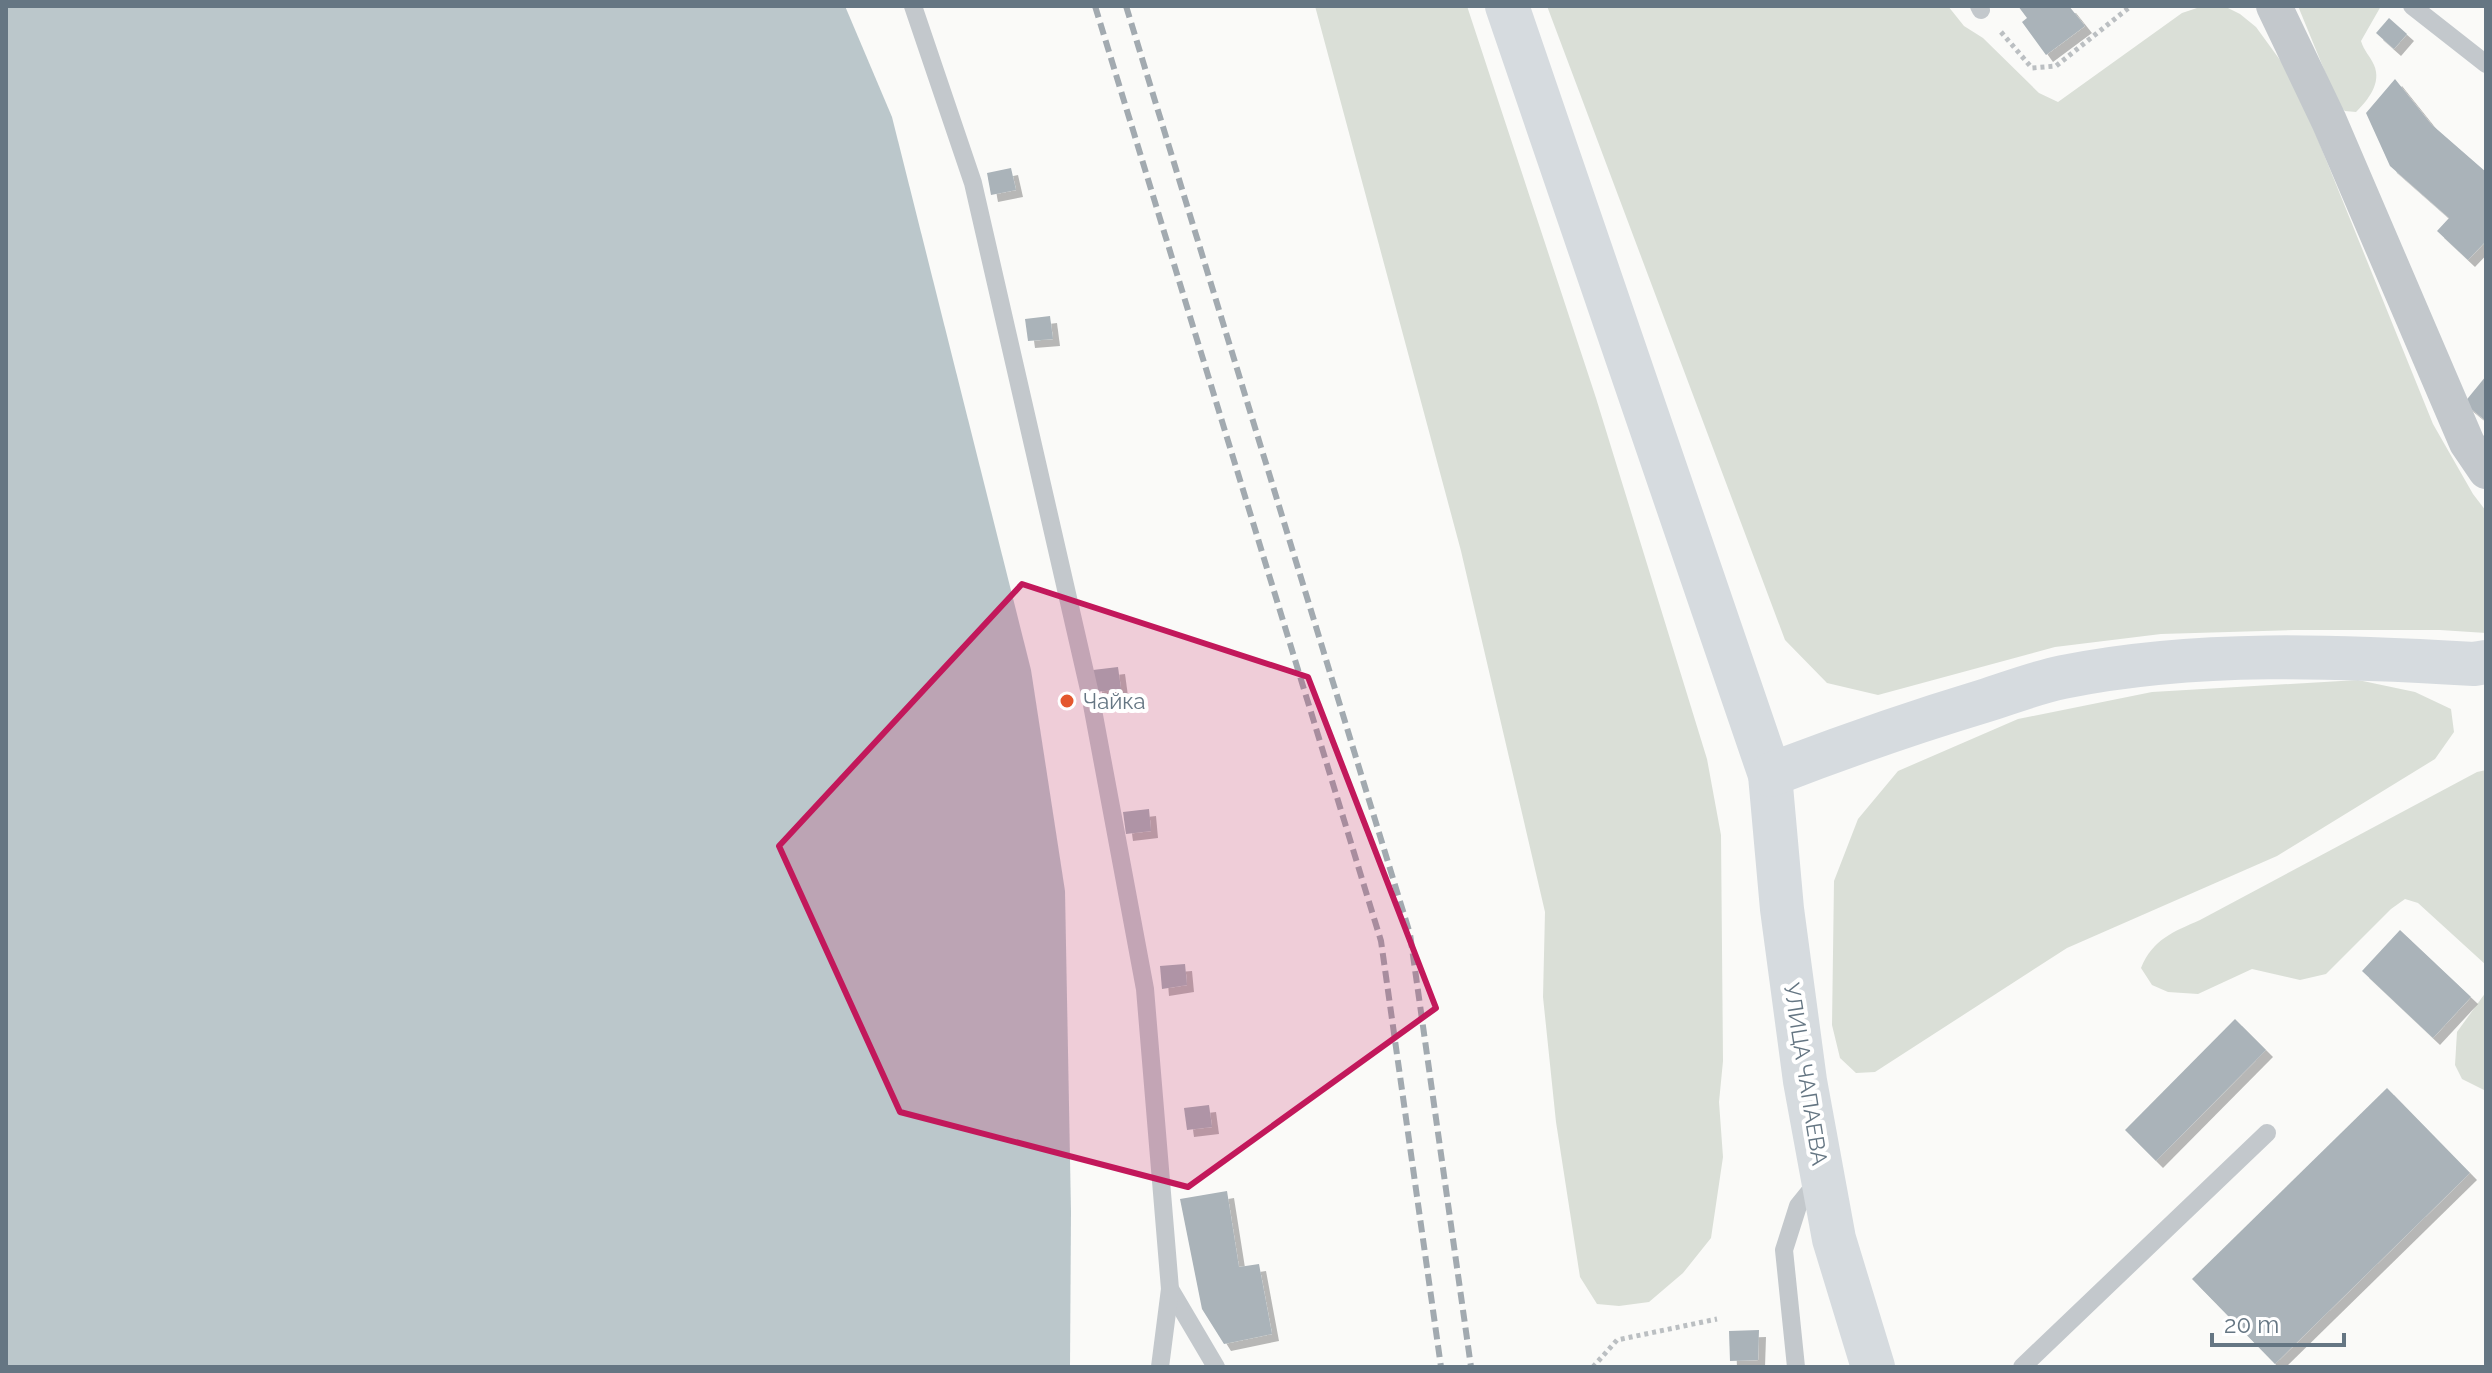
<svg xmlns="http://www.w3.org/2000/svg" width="2492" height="1373" viewBox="0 0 2492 1373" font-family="Raleway,sans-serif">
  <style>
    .green { fill: #dadfd7 }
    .water { fill: #bbc7cb }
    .building { fill: #aab3b9; filter: url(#shadow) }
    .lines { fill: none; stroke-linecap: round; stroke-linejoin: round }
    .path { stroke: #bbbfc2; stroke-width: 5; stroke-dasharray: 4 4; stroke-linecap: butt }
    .lane { stroke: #c3c8cc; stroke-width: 18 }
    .street { stroke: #c3c8cc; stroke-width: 36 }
    .secondary { stroke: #d6dbdf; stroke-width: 44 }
    .rail { stroke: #a2aab0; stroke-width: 6; stroke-dasharray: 12 6; stroke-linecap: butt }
    .marked { fill: #c2185b; fill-opacity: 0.2; stroke: #c2185b; stroke-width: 6; stroke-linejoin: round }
    .poi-dot { fill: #e4572e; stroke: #fff; stroke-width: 3 }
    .labels { text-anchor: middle; stroke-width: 8; stroke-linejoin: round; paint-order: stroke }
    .poi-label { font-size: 22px; fill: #657683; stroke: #fff; text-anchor: start }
    .street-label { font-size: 22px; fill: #657683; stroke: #fff }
  </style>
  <defs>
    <filter id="shadow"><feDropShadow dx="7" dy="7" stdDeviation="0" flood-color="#0004"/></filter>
  </defs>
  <rect width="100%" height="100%" fill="#fafaf8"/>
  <g class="green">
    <polygon points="1315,6 1467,6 1596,398 1707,759 1721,835 1723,1061 1719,1102 1723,1157 1711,1238 1683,1273 1649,1302 1619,1306 1597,1304 1580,1277 1556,1122 1543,997 1545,912 1461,551"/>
    <polygon points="1547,6 1948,6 1964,26 1983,38 2039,93 2058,102 2182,13 2203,6 2224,6 2240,14 2256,27 2293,78 2433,424 2473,494 2486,511 2486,633 2440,630 2294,630 2161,634 2055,647 1878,695 1827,683 1785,640"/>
    <path d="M2298 6H2381L2361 41C2364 51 2370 56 2374 65 2382 83 2368 100 2356 112L2345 111 2339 106Z"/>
    <polygon points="2358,680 2415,692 2451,709 2454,732 2435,759 2277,856 2067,948 1875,1072 1856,1073 1840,1058 1832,1025 1834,881 1858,819 1898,771 2018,719 2152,692"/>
    <path d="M2486 770V965L2418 903 2405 899 2391 909 2326 974 2300 980 2252 969 2198 994 2168 992 2152 985 2141 968C2153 939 2173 932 2200 920L2477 772Z"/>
    <polygon points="2486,992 2486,1091 2462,1079 2455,1065 2457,1032"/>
  </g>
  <polygon class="water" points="6,6 845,6 892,117 1031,670 1065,891 1071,1212 1070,1367 6,1367"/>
  <g class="building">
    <polygon points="2018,6 2069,6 2085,26 2046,55 2022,22 2027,18"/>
    <polygon points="2389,18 2407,34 2394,49 2376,33"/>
    <polygon points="2395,79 2431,124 2486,172 2486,241 2468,260 2437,231 2449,218 2390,166 2366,113"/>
    <polygon points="1011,168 1016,190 991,195 987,173"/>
    <polygon points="1050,316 1053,339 1028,341 1025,319"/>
    <polygon points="2486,376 2486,421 2464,403"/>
    <polygon points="1118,667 1121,689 1096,692 1093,670"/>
    <polygon points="1149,809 1151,831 1126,834 1123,812"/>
    <polygon points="2400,930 2471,997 2433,1038 2362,971"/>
    <polygon points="1185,964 1187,985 1162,989 1160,966"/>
    <polygon points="2235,1019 2266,1050 2156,1161 2125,1130"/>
    <polygon points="2387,1088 2470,1173 2275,1364 2192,1279"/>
    <polygon points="1209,1105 1212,1127 1187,1130 1184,1108"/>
    <polygon points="1227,1191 1239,1267 1259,1264 1272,1334 1224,1344 1202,1309 1180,1199"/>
    <polygon points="1759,1330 1758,1360 1730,1361 1729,1331"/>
  </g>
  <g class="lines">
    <g class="path">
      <polyline points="2001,32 2032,68 2056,66 2131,6"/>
      <polyline points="1593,1367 1617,1340 1717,1319"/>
    </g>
    <g class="lane">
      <polyline points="913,6 973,183 1090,694 1145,989 1170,1289 1216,1367"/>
      <polyline points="1979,6 1981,10"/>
      <polyline points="2412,6 2486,64"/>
      <polyline points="1160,1367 1170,1289"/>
      <polyline points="1796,1367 1784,1250 1798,1206 1819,1180"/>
      <polyline points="2022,1367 2267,1133"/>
    </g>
    <polyline class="street" points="2274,6 2329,121 2467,443 2486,471"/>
    <g class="secondary">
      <polyline points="1507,6 1770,775 1782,909 1805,1081 1834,1239 1873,1367"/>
      <path d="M1770 775C1842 747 1914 722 1987 700 2012 692 2038 682 2063 677 2197 650 2338 656 2474 664L2486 662"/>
    </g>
    <g class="rail">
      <polyline points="1095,6 1381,941 1441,1367"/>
      <polyline points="1126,6 1410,934 1471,1367"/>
    </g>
  </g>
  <path class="marked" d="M1022 584 1308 677 1436 1008 1188 1187 900 1112 779 846Z"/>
  <circle class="poi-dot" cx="1067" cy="701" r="8"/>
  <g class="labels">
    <g class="poi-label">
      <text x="1083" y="709">Чайка</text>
    </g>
    <g class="street-label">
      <text transform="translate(1806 1074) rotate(81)" y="8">УЛИЦА ЧАПАЕВА</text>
    </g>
  </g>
  <rect width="2492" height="1373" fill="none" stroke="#657683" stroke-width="16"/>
  <path d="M2212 1333v12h132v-12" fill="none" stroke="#657683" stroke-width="4"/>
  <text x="2224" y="1333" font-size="24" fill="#657683" stroke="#ffffff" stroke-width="6" paint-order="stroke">20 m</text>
</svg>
